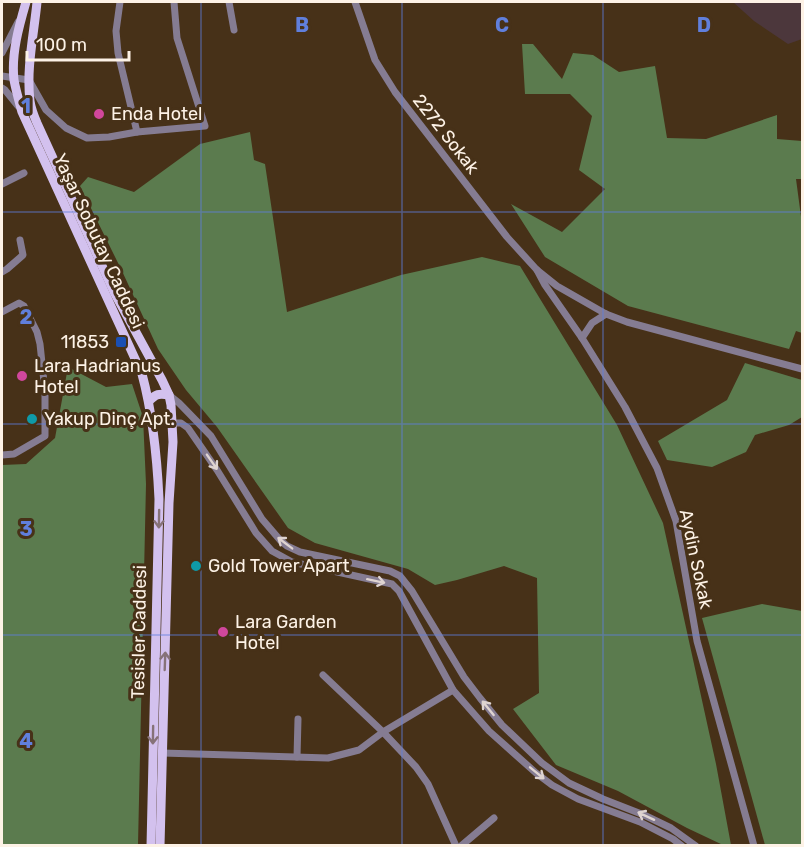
<svg xmlns="http://www.w3.org/2000/svg" width="804" height="847" viewBox="0 0 804 847" font-family="Rubik,sans-serif">
  <style>
    .education { fill: #4c373c }
    .forest { fill: #5b7b4e }
    .lines { fill: none; stroke-linecap: round; stroke-linejoin: round }
    .minor { stroke: #857c92; stroke-width: 7 }
    .major { stroke: #d3c1ee; stroke-width: 9 }
    .oneway { stroke: #dfd4d1 }
    .oneway2 { stroke: #867278 }
    .grid { fill: none; stroke: #607fdc; stroke-width: 1.5; stroke-opacity: 0.55 }
    .hotel-dot { fill: #d1479c; stroke: #473118; stroke-width: 2 }
    .transit-dot { fill: #1a4fb4; stroke: #473118; stroke-width: 2 }
    .culture-dot { fill: #0f9aa8; stroke: #473118; stroke-width: 2 }
    .labels { text-anchor: middle; stroke-width: 6; stroke-linejoin: round; paint-order: stroke }
    .poi-label { font-size: 18px; fill: #fdf2e6; stroke: #473118; text-anchor: start }
    .street-label { font-size: 18px; fill: #fdf2e6; stroke: #473118 }
    .grid-label { font-size: 20px; text-anchor: middle; font-weight: bold; fill: #607fdc; stroke: #473118; stroke-width: 6; stroke-linejoin: round; paint-order: stroke }
  </style>
  <rect width="100%" height="100%" fill="#473118"/>
  <polygon class="education" points="733,2 802,2 802,39 788,44 754,21"/>
  <g class="forest">
    <polygon points="522,44 533,44 562,79 573,53 593,55 619,72 655,66 667,138 706,139 777,115 777,139 802,141 802,179 796,179 802,224 802,333 796,331 789,349 628,306 545,257 511,204 562,232 605,189 579,170 592,116 570,94 525,94"/>
    <polygon points="250,132 254,160 265,164 287,312 401,275 482,257 520,266 617,425 663,523 716,764 731,845 723,845 687,828 618,791 556,765 513,709 539,693 537,578 504,566 457,580 435,585 408,569 315,543 288,528 217,427 186,390 158,349 122,271 80,186 88,177 134,192 200,144"/>
    <polygon points="745,363 802,380 802,417 789,425 755,435 746,452 712,467 667,460 658,441 727,400"/>
    <polygon points="68,367 106,387 132,384 143,417 146,484 138,845 2,845 2,465 26,464 55,438"/>
    <polygon points="762,604 802,611 802,845 765,845 702,618"/>
  </g>
  <g class="lines">
    <g class="minor">
      <polyline points="120,2 116,31 118,53 137,132"/>
      <polyline points="229,2 234,30"/>
      <polyline points="355,2 375,60 395,92 507,237 537,270 557,286 606,314 627,322 802,369"/>
      <polyline points="2,53 18,22"/>
      <polyline points="2,76 29,80 46,110 66,128 87,138 109,137 137,132 205,126 177,38 174,2"/>
      <polyline points="2,88 5,90 18,106"/>
      <polyline points="2,184 24,173"/>
      <polyline points="537,270 545,285 582,338 625,407 657,468 676,521 697,641 754,846"/>
      <polyline points="2,272 7,269 23,255 20,240"/>
      <polyline points="2,312 19,303 24,306 37,332 40,344 45,392 45,436 14,454 2,455"/>
      <polyline points="582,338 592,323 606,314"/>
      <polyline points="169,395 179,403 211,436 262,519 280,540 287,546 300,552 390,571 400,576 412,591 464,677 480,698 502,725 542,763 569,783 603,799 644,815 671,828 696,846"/>
      <polyline points="173,423 181,423 188,428 217,470 256,533 272,551 292,562 392,584 399,591 453,690 489,731 536,773 552,785 578,799 640,822 673,839 682,846"/>
      <polyline points="323,675 383,732 416,767 428,784 456,846"/>
      <polyline points="162,753 328,758 359,750 383,732 453,690"/>
      <polyline points="297,757 298,719"/>
      <polyline points="461,846 494,818"/>
    </g>
    <g class="major">
      <path d="M26 2C19 26 11 54 14 80 16 91 19 101 22 112L142 374C153 415 157 456 159 499L151 846"/>
      <path d="M37 2C34 34 26 68 30 101 31 108 34 116 37 123L114 292 162 380 169 395 171 405 173 442 169 503 160 846"/>
      <path d="M149 401C156 394 159 393 169 395"/>
    </g>
  </g>
  <defs><path id="oneway-shaft" d="M-6 0H5M1.5-3L5.5 0L1.5 3" fill="none" stroke-width="1.6" stroke-linecap="round" stroke-linejoin="round" transform="scale(1.5)"/></defs>
  <g class="oneway">
    <use href="#oneway-shaft" transform="translate(212 462) rotate(55)"/>
    <use href="#oneway-shaft" transform="translate(285 543) rotate(-143)"/>
    <use href="#oneway-shaft" transform="translate(376 581) rotate(12)"/>
    <use href="#oneway-shaft" transform="translate(488 708) rotate(-129)"/>
    <use href="#oneway-shaft" transform="translate(537 773) rotate(39)"/>
    <use href="#oneway-shaft" transform="translate(646 816) rotate(-155)"/>
  </g>
  <g class="oneway2">
    <use href="#oneway-shaft" transform="translate(159 519) rotate(91)"/>
    <use href="#oneway-shaft" transform="translate(165 661) rotate(-88)"/>
    <use href="#oneway-shaft" transform="translate(153 735) rotate(91)"/>
  </g>
  <path class="grid" d="M201 2V846M402 2V846M603 2V846M2 212H802M2 424H802M2 635H802"/>
  <g class="hotel-dot">
    <circle cx="99" cy="114" r="6"/>
    <circle cx="22" cy="376" r="6"/>
    <circle cx="223" cy="632" r="6"/>
  </g>
  <rect class="transit-dot" x="115" y="336" width="12" height="12" rx="3"/>
  <g class="culture-dot">
    <circle cx="32" cy="419" r="6"/>
    <circle cx="196" cy="566" r="6"/>
  </g>
  <g class="labels">
    <g class="poi-label">
      <text x="111" y="120">Enda Hotel</text>
      <text x="109" y="348" text-anchor="end">11853</text>
      <text x="34" y="372">Lara Hadrianus<tspan x="34" dy="21">Hotel</tspan></text>
      <text x="44" y="425">Yakup Dinç Apt.</text>
      <text x="208" y="572">Gold Tower Apart</text>
      <text x="235" y="628">Lara Garden<tspan x="235" dy="21">Hotel</tspan></text>
    </g>
    <g class="street-label">
      <text transform="translate(446 134) rotate(52)" y="6">2272 Sokak</text>
      <text transform="translate(99 241) rotate(65)" y="6">Yaşar Sobutay Caddesi</text>
      <text transform="translate(696 559) rotate(78)" y="6">Aydin Sokak</text>
      <text transform="translate(139 632) rotate(-89)" y="6">Tesisler Caddesi</text>
    </g>
  </g>
  <g class="grid-label">
    <text x="302" y="32">B</text>
    <text x="502" y="32">C</text>
    <text x="704" y="32">D</text>
    <text x="26" y="113">1</text>
    <text x="26" y="324">2</text>
    <text x="26" y="536">3</text>
    <text x="26" y="748">4</text>
  </g>
  <rect width="804" height="847" fill="none" stroke="#fdf2e6" stroke-width="6"/>
  <path d="M27 51v9h102v-9" fill="none" stroke="#fdf2e6" stroke-width="3"/>
  <text x="36" y="51" font-size="18" fill="#fdf2e6" stroke="#473118" stroke-width="4.5" paint-order="stroke">100 m</text>
</svg>
